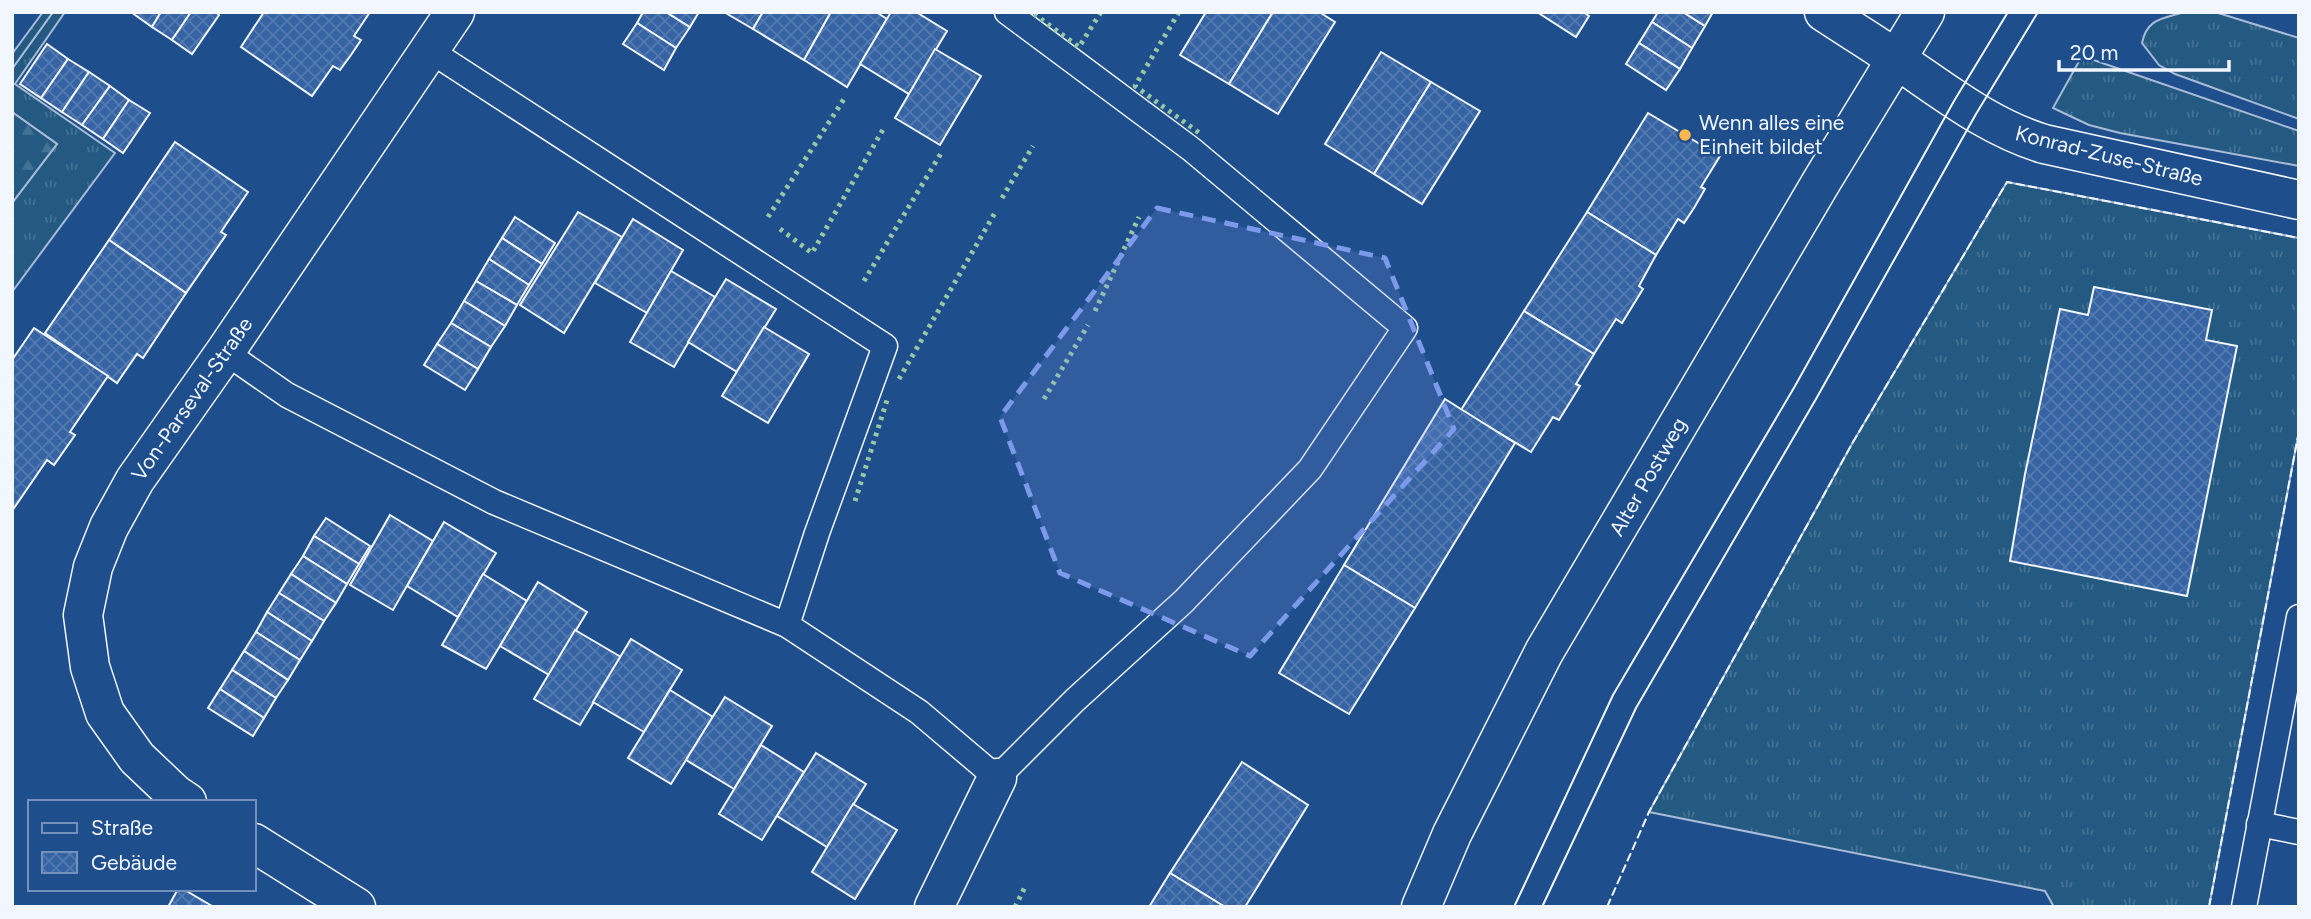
<svg xmlns="http://www.w3.org/2000/svg" width="2311" height="919" viewBox="0 0 2311 919" font-family="Figtree,sans-serif">
  <style>
    .grass { fill: url(#grass-tufts); stroke: #a8bbd7; stroke-width: 2 }
    .forest { fill: url(#forest-firs); stroke: #a8bbd7; stroke-width: 2 }
    .building { fill: url(#building-cross-hatch); stroke: #f2f6ff; stroke-width: 2 }
    .lines { fill: none; stroke-linecap: round; stroke-linejoin: round }
    .lane-casing { stroke: #f2f6ff; stroke-width: 27 }
    .street-casing { stroke: #f2f6ff; stroke-width: 41 }
    .secondary-casing { stroke: #f2f6ff; stroke-width: 41 }
    .lane { stroke: #1f4e8c; stroke-width: 24 }
    .street { stroke: #1f4e8c; stroke-width: 38 }
    .secondary { stroke: #1f4e8c; stroke-width: 38 }
    .tram { stroke: #f2f6ff; stroke-width: 2 }
    .hedge { stroke: #97c8a6; stroke-width: 5; stroke-dasharray: 3.5 5; stroke-linecap: butt }
    .fence { stroke: #f2f6ff; stroke-width: 2; stroke-dasharray: 9 3.5; stroke-linecap: butt }
    .marked { fill: #7d9aea; fill-opacity: 0.2; stroke: #7d9aea; stroke-width: 5; stroke-dasharray: 14 9; stroke-linejoin: round }
    .poi-dot { fill: #ffb74d; stroke: #1f4e8c; stroke-width: 2.5 }
    .labels { text-anchor: middle; stroke-width: 5; stroke-linejoin: round; paint-order: stroke }
    .poi-label { font-size: 21px; fill: #f2f6ff; stroke: #1f4e8c; text-anchor: start }
    .street-label { font-size: 21px; fill: #f2f6ff; stroke: #1f4e8c }
  </style>
  <defs>
    <pattern id="grass-tufts" width="24" height="20" patternUnits="userSpaceOnUse" patternTransform="scale(1.75)"><rect width="24" height="20" fill="#245a82"/><path d="M3 7l-1-3M5 7V3M7 7l1-3M15 17l-1-3M17 17v-4M19 17l1-3" fill="none" stroke="#447295"/></pattern>
    <pattern id="forest-firs" width="22" height="20" patternUnits="userSpaceOnUse" patternTransform="scale(1.75)"><rect width="22" height="20" fill="#245a82"/><path d="M5 1l3.5 6h-7zM16 11l3.5 6h-7z" fill="#447295"/></pattern>
    <pattern id="building-cross-hatch" width="8" height="8" patternUnits="userSpaceOnUse" patternTransform="scale(1.75)"><rect width="8" height="8" fill="#3563a3"/><path d="M0 0l8 8M0 8l8-8" fill="none" stroke="#537ab1"/></pattern>
  </defs>
  <rect width="100%" height="100%" fill="#1f4e8c"/>
  <g class="grass">
    <polygon points="53,12 65,12 15,84 115,153 12,292 12,203 57,144 12,112 12,69"/>
    <path d="M2184 12H2215L2299 38V119L2175 74 2159 65 2142 43C2147 18 2163 19 2184 12Z"/>
    <polygon points="2082,56 2299,131 2299,166 2120,133 2089,125 2053,108"/>
    <polygon points="2007,182 2299,238 2299,431 2209,907 2054,907 2045,891 1649,812 1853,442"/>
  </g>
  <g class="forest">
    <polygon points="43,12 53,12 12,69 12,54"/>
    <polygon points="12,112 57,144 12,203"/>
  </g>
  <g class="building">
    <polygon points="131,12 161,12 152,27"/>
    <polygon points="161,12 191,12 172,40 152,27"/>
    <polygon points="191,12 216,12 219,15 192,54 172,40"/>
    <polygon points="264,12 370,12 354,36 361,40 351,55 340,70 333,66 312,96 241,47"/>
    <polygon points="643,12 666,12 690,27 676,48 637,23"/>
    <polygon points="666,12 699,12 690,27"/>
    <polygon points="724,12 763,12 753,29"/>
    <polygon points="763,12 831,12 804,60 753,29"/>
    <polygon points="831,12 876,12 887,19 847,87 804,60"/>
    <polygon points="891,12 916,12 947,31 909,94 860,64"/>
    <polygon points="1206,12 1273,12 1229,84 1180,55"/>
    <polygon points="1273,12 1319,12 1335,22 1278,114 1229,84"/>
    <polygon points="1537,12 1583,12 1589,16 1576,37"/>
    <polygon points="1658,12 1683,12 1705,26 1692,48 1652,22"/>
    <polygon points="1683,12 1713,12 1705,26"/>
    <polygon points="1652,22 1692,48 1680,69 1639,43"/>
    <polygon points="637,23 676,48 664,70 623,44"/>
    <polygon points="1639,43 1680,69 1666,90 1626,64"/>
    <polygon points="47,44 68,59 41,98 20,84"/>
    <polygon points="935,49 981,76 940,145 895,118"/>
    <polygon points="1381,52 1431,82 1374,174 1325,144"/>
    <polygon points="68,59 89,72 62,112 41,98"/>
    <polygon points="89,72 110,86 82,125 62,112"/>
    <polygon points="1431,82 1480,111 1422,204 1374,174"/>
    <polygon points="110,86 129,100 103,139 82,125"/>
    <polygon points="129,100 150,113 123,153 103,139"/>
    <polygon points="1648,113 1720,156 1701,187 1705,189 1694,208 1684,223 1678,219 1656,255 1587,212"/>
    <polygon points="175,142 248,192 221,232 226,235 186,293 109,240"/>
    <polygon points="578,212 622,237 564,333 520,305"/>
    <polygon points="1587,212 1656,255 1639,286 1643,289 1622,323 1616,319 1594,354 1524,311"/>
    <polygon points="515,217 555,243 542,264 502,238"/>
    <polygon points="633,219 683,250 647,313 595,283"/>
    <polygon points="502,238 542,264 529,285 489,259"/>
    <polygon points="109,240 186,293 143,358 137,354 117,383 45,333"/>
    <polygon points="489,259 529,285 517,305 476,281"/>
    <polygon points="671,271 715,297 674,367 630,342"/>
    <polygon points="726,279 776,309 737,372 688,342"/>
    <polygon points="476,281 517,305 505,326 464,301"/>
    <polygon points="2094,287 2212,310 2206,340 2237,346 2187,596 2010,561 2025,474 2060,309 2088,315"/>
    <polygon points="464,301 505,326 491,347 451,323"/>
    <polygon points="1524,311 1594,354 1576,384 1580,386 1559,420 1553,417 1531,452 1461,410"/>
    <polygon points="451,323 491,347 478,369 437,344"/>
    <polygon points="764,327 809,354 768,423 722,396"/>
    <polygon points="34,328 108,376 70,432 75,435 54,465 47,460 12,511 12,360"/>
    <polygon points="437,344 478,369 465,390 424,365"/>
    <polygon points="1445,399 1515,443 1415,608 1344,565"/>
    <polygon points="390,515 433,541 393,610 350,585"/>
    <polygon points="326,518 370,546 359,564 314,536"/>
    <polygon points="444,522 496,553 458,617 407,586"/>
    <polygon points="314,536 359,564 347,584 303,556"/>
    <polygon points="303,556 347,584 336,603 291,574"/>
    <polygon points="1344,565 1415,608 1349,714 1279,673"/>
    <polygon points="291,574 336,603 324,621 279,593"/>
    <polygon points="483,574 527,601 486,669 442,645"/>
    <polygon points="538,582 587,612 549,675 500,646"/>
    <polygon points="279,593 324,621 312,641 267,612"/>
    <polygon points="267,612 312,641 300,660 256,632"/>
    <polygon points="575,630 621,657 580,725 534,699"/>
    <polygon points="256,632 300,660 288,680 244,651"/>
    <polygon points="631,639 682,670 644,732 593,702"/>
    <polygon points="244,651 288,680 276,698 232,670"/>
    <polygon points="232,670 276,698 264,718 220,689"/>
    <polygon points="220,689 264,718 253,736 208,708"/>
    <polygon points="670,690 713,717 671,784 628,758"/>
    <polygon points="725,697 772,726 734,789 686,760"/>
    <polygon points="761,745 804,772 762,840 719,814"/>
    <polygon points="816,753 866,784 827,847 777,816"/>
    <polygon points="1242,762 1308,805 1245,907 1225,907 1170,873"/>
    <polygon points="853,804 897,830 855,899 812,872"/>
    <polygon points="1170,873 1225,907 1149,907"/>
    <polygon points="178,889 183,889 212,906 168,907"/>
  </g>
  <g class="lines">
    <g class="lane-casing">
      <g id="lane">
        <polyline points="429,50 885,346 817,533 787,625"/>
        <polyline points="225,352 287,395 494,502 787,625 919,712 997,778 1075,700 1184,601 1310,469 1405,328 1191,149 1007,12"/>
        <polyline points="2259,824 2299,832"/>
        <polyline points="2244,907 2299,617"/>
      </g>
    </g>
    <g class="street-casing">
      <g id="street">
        <path d="M1824 12C1848 28 1873 43 1896 59 1944 91 1988 127 2044 144L2299 200"/>
        <polyline points="187,802 175,794 137,758 105,713 90,667 83,615 93,567 109,527 135,480 225,352 455,12"/>
        <polyline points="254,843 356,907"/>
        <polyline points="934,907 997,778"/>
      </g>
    </g>
    <g class="secondary-casing">
      <polyline id="secondary" points="1421,907 1452,834 1544,652 1823,179 1925,12"/>
    </g>
    <use href="#lane" class="lane"/>
    <use href="#street" class="street"/>
    <use href="#secondary" class="secondary"/>
    <g class="tram">
      <polyline points="1514,907 1613,695 1795,386 1954,101 2008,12"/>
      <polyline points="1542,907 1636,708 1816,399 1976,114 2038,12"/>
    </g>
    <g class="hedge">
      <polyline points="1179,12 1135,86 1202,135"/>
      <polyline points="1034,14 1079,47 1101,12"/>
      <polyline points="1002,198 1033,146"/>
      <polyline points="768,217 844,99"/>
      <polyline points="780,229 812,253 885,126"/>
      <polyline points="864,281 943,150"/>
      <polyline points="1095,311 1139,217"/>
      <polyline points="899,379 996,211"/>
      <polyline points="1044,399 1088,325"/>
      <polyline points="855,501 888,397"/>
      <polyline points="1015,907 1025,887"/>
    </g>
    <g class="fence">
      <polyline points="2299,778 2299,781"/>
      <polyline points="1607,907 1649,812 1853,442 2007,182 2299,238"/>
      <polyline points="2209,907 2299,431"/>
    </g>
  </g>
  <path class="marked" d="M1157 208 1385 258 1454 429 1250 656 1060 573 1000 417Z"/>
  <circle class="poi-dot" cx="1685" cy="135" r="7"/>
  <g class="labels">
    <g class="poi-label">
      <text x="1699" y="130">Wenn alles eine<tspan x="1699" dy="24">Einheit bildet</tspan></text>
    </g>
    <g class="street-label">
      <text transform="translate(2109 156) rotate(14)" y="7">Konrad-Zuse-Straße</text>
      <text transform="translate(192 399) rotate(-55)" y="7">Von-Parseval-Straße</text>
      <text transform="translate(1648 477) rotate(-60)" y="7">Alter Postweg</text>
    </g>
  </g>
  <rect width="2311" height="919" fill="none" stroke="#f2f6ff" stroke-width="28"/>
  <rect x="28" y="800" width="228" height="91" fill="#1f4e8c" stroke="#7391ba" stroke-width="2"/>
  <rect x="42" y="823" width="35" height="10" fill="#1f4e8c" stroke="#7391ba" stroke-width="2"/>
  <text x="91" y="835" font-size="21" fill="#f2f6ff">Straße</text>
  <rect x="42" y="852" width="35" height="21" fill="url(#building-cross-hatch)" stroke="#7391ba" stroke-width="2"/>
  <text x="91" y="870" font-size="21" fill="#f2f6ff">Gebäude</text>
  <path d="M2059 60v10h170v-10" fill="none" stroke="#f2f6ff" stroke-width="3.5"/>
  <text x="2070" y="60" font-size="21" fill="#f2f6ff" stroke="#1f4e8c" stroke-width="5" paint-order="stroke">20 m</text>
</svg>
